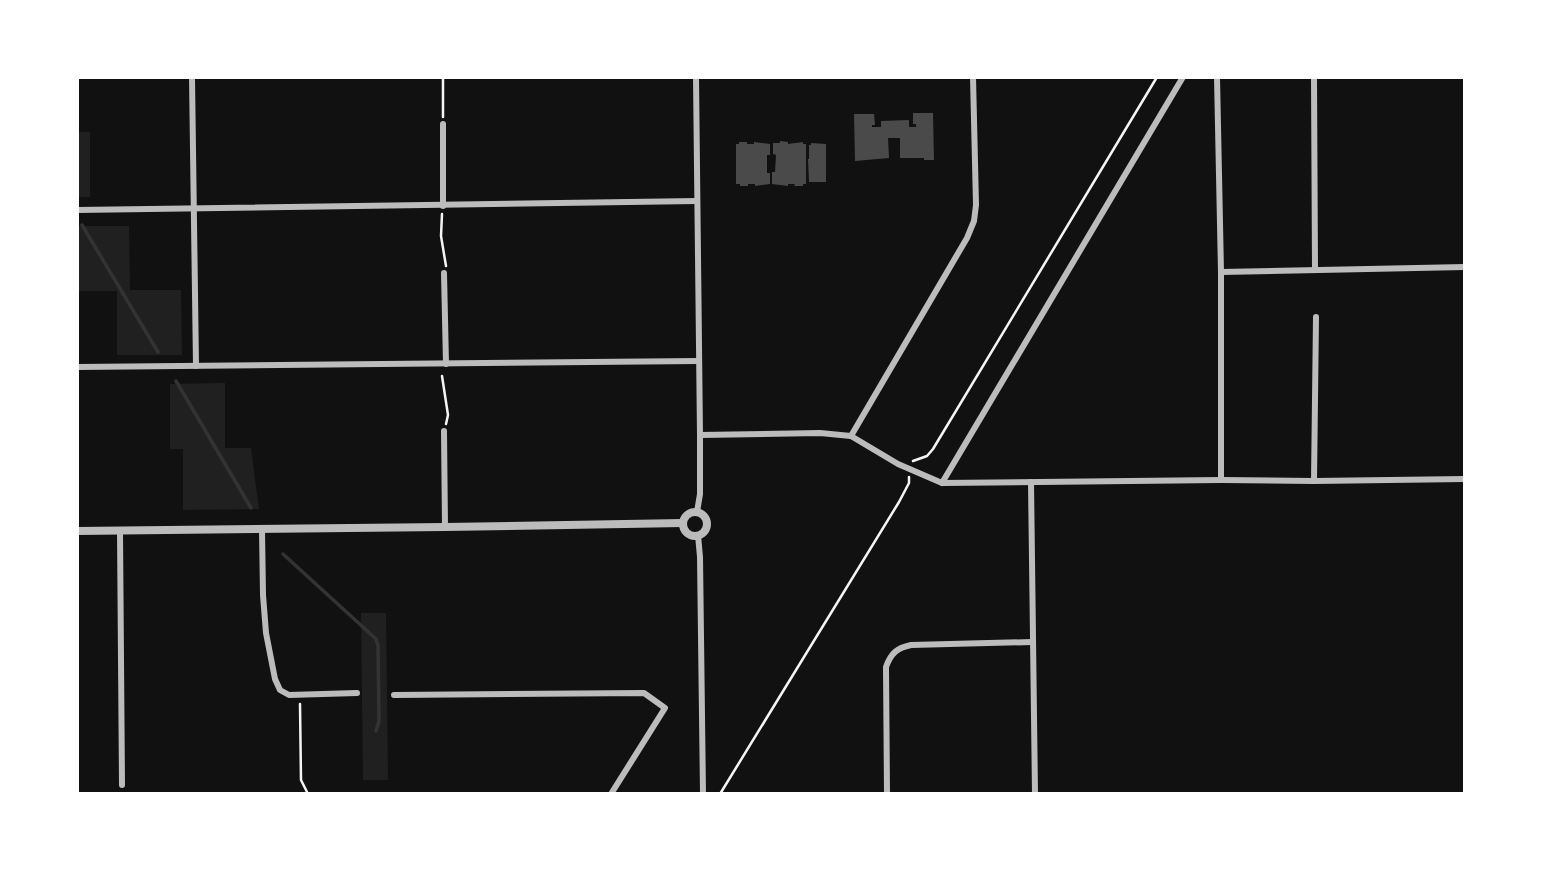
<svg xmlns="http://www.w3.org/2000/svg" width="1542" height="871" viewBox="0 0 1542 871" font-family="'Golos Text',sans-serif">
  <style>
    .green { fill: #202020 }
    .lines { fill: none; stroke-linecap: round; stroke-linejoin: round }
    .stream { stroke: #333; stroke-width: 3.5 }
    .building { fill: #4a4a4a }
    .path { stroke: #f5f5f5; stroke-width: 2.5 }
    .minor { stroke: #bcbcbc; stroke-width: 6 }
    .tertiary { stroke: #bcbcbc; stroke-width: 8 }
  </style>
  <rect width="100%" height="100%" fill="#111"/>
  <g class="green">
    <rect x="77" y="132" width="13" height="65"/>
    <polygon points="78,226 129,226 130,290 181,290 182,355 117,355 117,291 78,291"/>
    <polygon points="225,383 225,448 251,448 259,509 183,510 183,449 170,449 170,384"/>
    <polygon points="361,613 386,613 388,780 363,780"/>
  </g>
  <g class="lines">
    <g class="stream">
      <polyline points="82,225 158,352"/>
      <polyline points="176,381 251,508"/>
      <polyline points="283,554 376,639 378,646 379,721 376,731"/>
    </g>
  </g>
  <g class="building">
    <polygon points="913,113 933,113 934,160 924,160 924,158 900,158 900,138 888,138 889,158 855,161 854,114 874,114 875,125 872,125 872,127 881,127 881,121 909,120 909,127 916,127 916,124 913,124"/>
    <polygon points="780,141 788,142 788,144 803,142 803,144 806,144 806,184 803,184 803,186 794,186 795,184 788,184 788,186 772,184 772,172 775,172 776,155 773,154 773,143 780,143"/>
    <polygon points="739,142 747,142 747,144 754,144 754,142 770,144 770,155 767,155 767,173 770,173 770,184 755,186 755,184 748,184 748,186 740,186 740,184 736,184 736,144 739,144"/>
    <polygon points="811,143 826,144 826,182 809,182 808,159 809,159 809,145 811,145"/>
  </g>
  <g class="lines">
    <g class="path">
      <polyline points="443,117 443,77"/>
      <polyline points="442,214 441,236 446,266"/>
      <polyline points="442,376 448,415 446,424"/>
      <polyline points="913,461 927,456 933,449 1157,77"/>
      <polyline points="300,704 301,780 308,794"/>
      <polyline points="720,794 899,502 909,483 909,477"/>
    </g>
    <g class="minor">
      <polyline points="192,77 196,366"/>
      <polyline points="696,77 700,435 700,494 697,512"/>
      <polyline points="1217,77 1221,272 1221,480"/>
      <polyline points="1314,77 1315,270"/>
      <polyline points="443,206 443,124"/>
      <polyline points="77,210 697,201"/>
      <polyline points="1221,272 1465,267"/>
      <polyline points="444,273 446,364"/>
      <polyline points="77,367 699,361"/>
      <polyline points="444,431 445,527"/>
      <polyline points="700,435 820,433 851,436 898,464 942,483 1221,480 1314,481 1465,479"/>
      <polyline points="851,436 967,238 974,221 976,205 973,77"/>
      <polyline points="1314,481 1316,317"/>
      <polyline points="1031,482 1035,794"/>
      <polyline points="942,483 1183,77"/>
      <polyline points="262,530 263,595 266,633 275,679 280,690 289,695 357,693"/>
      <polyline points="120,531 122,785"/>
      <polyline points="698,535 700,557 703,794"/>
      <polyline points="394,695 644,693 665,708 611,794"/>
      <path d="M887 794 886 667C891 653 897 648 911 645L1032 642"/>
    </g>
    <g class="tertiary">
      <circle cx="695" cy="524" r="12"/>
      <polyline points="77,531 445,527 683,523"/>
    </g>
  </g>
  <rect width="1542" height="871" fill="none" stroke="#ffffff" stroke-width="158"/>
</svg>
